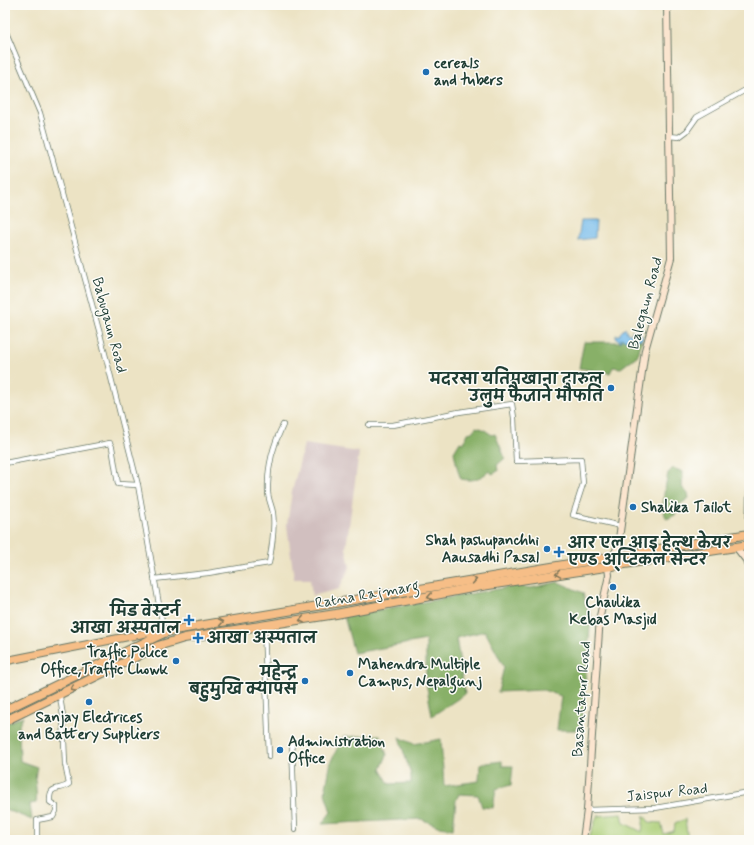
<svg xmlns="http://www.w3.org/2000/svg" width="754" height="845" viewBox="0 0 754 845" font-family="Mynerve,'Playpen Sans Deva',sans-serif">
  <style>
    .industrial { fill: #d1bfbf }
    .green { fill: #abcd76; stroke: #658555 }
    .forest { fill: #88b067; stroke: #54764e }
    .water { fill: #72b9ea; stroke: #487b8f }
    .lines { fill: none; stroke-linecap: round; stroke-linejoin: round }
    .street-casing { stroke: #677766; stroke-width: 6 }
    .secondary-casing { stroke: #677766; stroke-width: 8 }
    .primary-casing { stroke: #677766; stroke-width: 9 }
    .highway-casing { stroke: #677766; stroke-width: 10 }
    .street { stroke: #fff; stroke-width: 4.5 }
    .secondary { stroke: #fbe5cf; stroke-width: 6 }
    .primary { stroke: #f6be87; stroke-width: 7 }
    .highway { stroke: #f6be87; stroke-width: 8 }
    .oneway { stroke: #807759 }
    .poi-dot { fill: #1f6fb2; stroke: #fdfcf7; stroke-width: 1.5 }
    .labels { text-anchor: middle; stroke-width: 3; stroke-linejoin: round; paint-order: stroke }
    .poi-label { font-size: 15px; font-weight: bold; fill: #1f3d34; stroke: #fdfcf7; text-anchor: start }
    .street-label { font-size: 15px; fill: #1f3d34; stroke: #fdfcf7 }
  </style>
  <rect width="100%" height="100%" fill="#fdfcf7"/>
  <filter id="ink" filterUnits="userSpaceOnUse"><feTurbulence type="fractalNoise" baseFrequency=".025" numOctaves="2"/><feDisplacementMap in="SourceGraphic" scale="8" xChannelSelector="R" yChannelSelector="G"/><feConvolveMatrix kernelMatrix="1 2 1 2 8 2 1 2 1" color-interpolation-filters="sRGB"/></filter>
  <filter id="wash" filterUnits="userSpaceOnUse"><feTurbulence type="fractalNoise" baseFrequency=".012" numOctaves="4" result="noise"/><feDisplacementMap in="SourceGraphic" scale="16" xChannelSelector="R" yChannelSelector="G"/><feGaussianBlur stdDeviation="0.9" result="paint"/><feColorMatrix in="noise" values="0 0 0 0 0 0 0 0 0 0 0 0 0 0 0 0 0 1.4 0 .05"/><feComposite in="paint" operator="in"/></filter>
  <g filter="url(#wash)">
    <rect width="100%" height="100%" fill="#ece3c4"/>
    <polygon class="industrial" points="304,444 359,452 346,548 350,567 339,589 312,596 310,579 294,579 287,525 292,492"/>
    <polygon class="green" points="622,814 624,823 642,832 644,815 649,822 661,823 664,834 674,831 675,824 685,819 688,840 589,839 597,816"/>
    <g class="forest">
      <polygon points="621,338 631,342 631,338 634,340 642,340 638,355 621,368 613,367 610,373 579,368 584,342 621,342"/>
      <path d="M476 427 483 429 492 435 495 434 505 458 497 465 498 471 492 474 490 471C479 478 475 482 461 479L458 471 454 452 460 442 464 443 468 433 472 432Z"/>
      <path d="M673 468 683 472 682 487 688 494 689 498 679 505 675 515 667 519C659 507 666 486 668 473Z"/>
      <polygon points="558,582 583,593 586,607 591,616 581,730 557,730 561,696 543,690 498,692 504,667 485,631 456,638 465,694 432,716 426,682 426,640 354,653 344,616 515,586 531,588"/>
      <path d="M23 716 19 725 20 761 37 767C33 781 38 790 36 803L30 804 32 820 5 809V724Z"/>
      <polygon points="380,735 387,755 381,769 389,784 411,783 411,775 399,737 414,744 441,739 444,786 479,781 480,764 502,761 502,766 513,766 511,785 496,789 493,808 482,807 478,795 459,794 456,800 453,829 440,827 421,819 322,824 331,812 325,793 331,761 343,737"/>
    </g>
    <g class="water">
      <polygon points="581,221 596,221 595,238 578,240"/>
      <path d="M625 328 628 334H632V330C637 332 643 333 643 339L634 340 631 338V342L621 338V342L616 338V335H620V333Z"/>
    </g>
  </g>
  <g filter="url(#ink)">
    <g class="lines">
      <g class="street-casing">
        <g id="street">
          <polyline points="5,30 40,113 100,334 138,485 164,633"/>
          <polyline points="669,136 679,137 687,131 697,117 749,88"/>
          <polyline points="369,425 393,425 459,412 512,404 514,418 516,461 581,459 583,484 573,515 621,526"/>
          <polyline points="5,463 110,443 112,447 118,484 138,485"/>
          <polyline points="748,534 749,490"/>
          <path d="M154 579 208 573 269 563C272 547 275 529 273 513 272 506 268 499 268 492 267 469 273 445 283 425"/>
          <polyline points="262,627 264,627 269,757"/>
          <polyline points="292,743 295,829"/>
          <polyline points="587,810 655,808 749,792"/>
          <path d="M37 840V820L53 817 56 811V806L50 802C49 783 59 792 69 784L65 764 63 716 60 697H56"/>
        </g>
      </g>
      <g class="secondary-casing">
        <g id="secondary">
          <polyline points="736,547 746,560 749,569"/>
          <polyline points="583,840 587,810 600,616 609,575 608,568 618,546 645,350 671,258 667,5"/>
        </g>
      </g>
      <g class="primary-casing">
        <polyline id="primary" points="5,661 146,633 164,633"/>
      </g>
      <g class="highway-casing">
        <g id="highway">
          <polyline points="5,710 164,633 174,630 749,534"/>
          <polyline points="5,721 158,646 184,638 336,614 482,586 749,545"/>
        </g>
      </g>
      <use href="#street" class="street"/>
      <use href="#secondary" class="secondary"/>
      <use href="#primary" class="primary"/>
      <use href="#highway" class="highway"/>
    </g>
    <defs><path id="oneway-chevron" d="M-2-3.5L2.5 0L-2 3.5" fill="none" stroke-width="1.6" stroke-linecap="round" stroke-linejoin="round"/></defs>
    <g class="oneway">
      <use href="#oneway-chevron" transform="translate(558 574) rotate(171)"/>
      <use href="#oneway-chevron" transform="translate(474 580) rotate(-10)"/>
      <use href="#oneway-chevron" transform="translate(430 597) rotate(169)"/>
      <use href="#oneway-chevron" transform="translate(302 620) rotate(170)"/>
      <use href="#oneway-chevron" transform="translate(221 622) rotate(-10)"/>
      <use href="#oneway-chevron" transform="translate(73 689) rotate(154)"/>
    </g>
  </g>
  <g class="poi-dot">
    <circle cx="426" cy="72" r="4"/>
    <circle cx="611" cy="388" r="4"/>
    <circle cx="633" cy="507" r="4"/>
    <circle cx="547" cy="549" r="4"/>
    <path d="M557 546h4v4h4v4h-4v4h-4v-4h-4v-4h4z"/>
    <circle cx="613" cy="587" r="4"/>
    <path d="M187 614h4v4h4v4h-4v4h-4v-4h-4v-4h4z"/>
    <path d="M196 632h4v4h4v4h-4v4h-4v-4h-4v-4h4z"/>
    <circle cx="176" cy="661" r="4"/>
    <circle cx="350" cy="673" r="4"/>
    <circle cx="305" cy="681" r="4"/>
    <circle cx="89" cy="702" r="4"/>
    <circle cx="280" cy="750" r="4"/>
  </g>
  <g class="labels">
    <g class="poi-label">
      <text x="434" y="68">cereals<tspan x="434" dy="17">and tubers</tspan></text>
      <text x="603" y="384" text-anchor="end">मदरसा यतिमखाना दारुल<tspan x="603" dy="17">उलुम फैजाने माैफति</tspan></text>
      <text x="641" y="512">Shalika Tailot</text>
      <text x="539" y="545" text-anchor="end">Shah pashupanchhi<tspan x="539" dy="17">Aausadhi Pasal</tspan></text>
      <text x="568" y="548">आर एल आइ हेल्थ केयर<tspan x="568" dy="17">एण्ड अ्प्टिकल सेन्टर</tspan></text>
      <text x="613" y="607" text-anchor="middle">Chaulika<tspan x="613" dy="17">Kebas Masjid</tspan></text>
      <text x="180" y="616" text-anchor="end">मिड वेस्टर्न<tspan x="180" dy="17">आखा अस्पताल</tspan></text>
      <text x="207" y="643">आखा अस्पताल</text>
      <text x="168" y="657" text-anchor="end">Traffic Police<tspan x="168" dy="17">Office,Traffic Chowk</tspan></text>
      <text x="358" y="669">Mahendra Multiple<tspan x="358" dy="17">Campus, Nepalgunj</tspan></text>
      <text x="297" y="677" text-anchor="end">महेन्द्र<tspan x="297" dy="17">बहुमुखि क्यापस</tspan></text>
      <text x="89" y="722" text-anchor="middle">Sanjay Electrices<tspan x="89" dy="17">and Battery Suppliers</tspan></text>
      <text x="288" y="746">Administration<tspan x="288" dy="17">Office</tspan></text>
    </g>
    <g class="street-label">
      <text transform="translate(645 303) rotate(-75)" y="5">Balegaun Road</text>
      <text transform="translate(110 325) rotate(75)" y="5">Babugaun Road</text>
      <text transform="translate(367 594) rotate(-10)" y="5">Ratna Rajmarg</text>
      <text transform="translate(581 699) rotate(-86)" y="5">Basantapur Road</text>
      <text transform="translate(667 792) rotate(-6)" y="5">Jaispur Road</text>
    </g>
  </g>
  <rect width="754" height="845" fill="none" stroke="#fdfcf7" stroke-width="20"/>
</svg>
